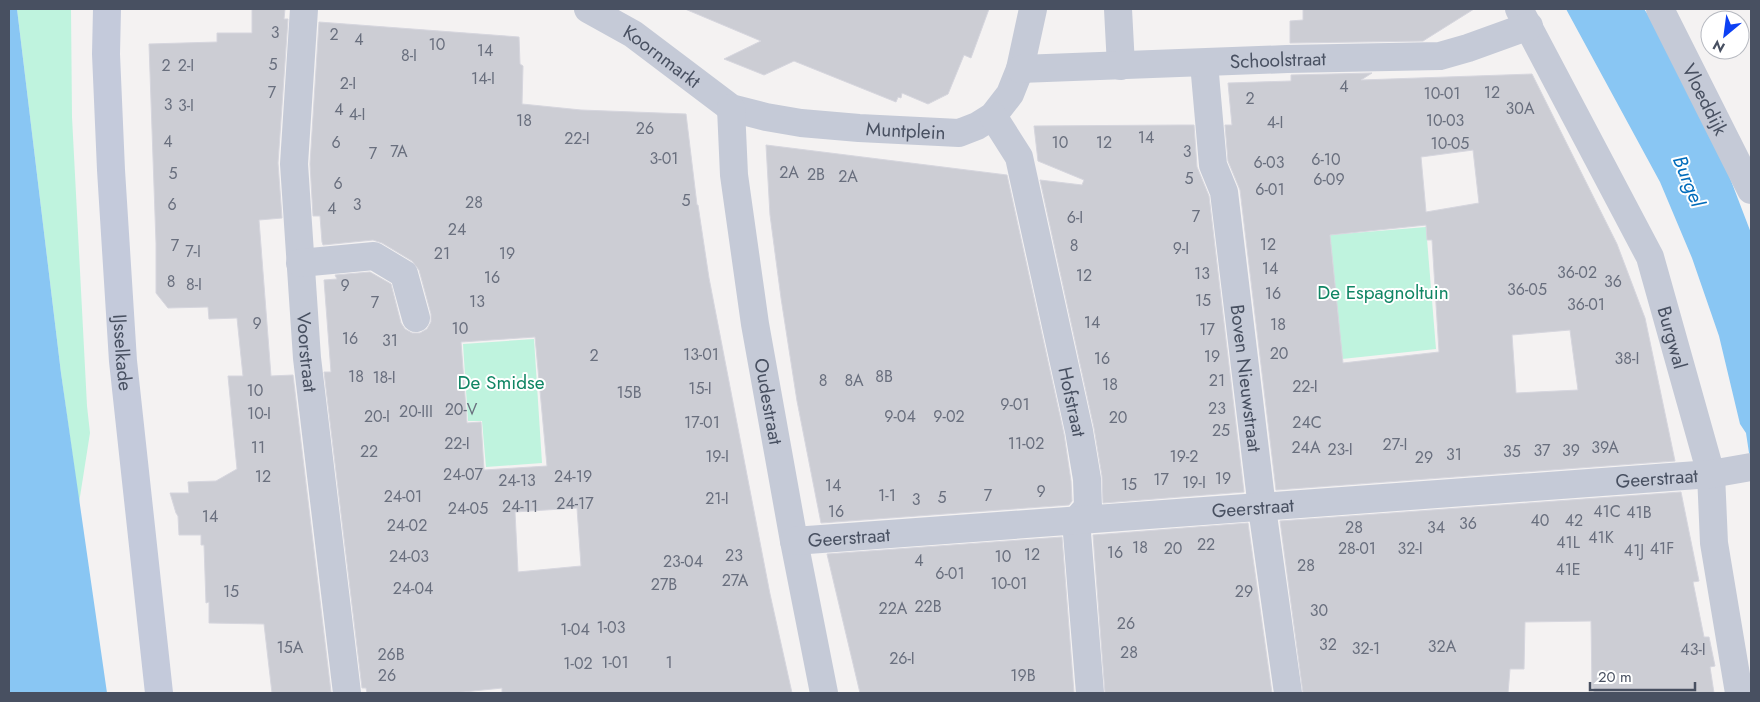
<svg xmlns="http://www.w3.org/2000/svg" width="1760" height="702" viewBox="0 0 1760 702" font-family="Jost,sans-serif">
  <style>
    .green { fill: #bff3de }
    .water { fill: #89c6f3 }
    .building { fill: #cccdd4; stroke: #d6d6de; fill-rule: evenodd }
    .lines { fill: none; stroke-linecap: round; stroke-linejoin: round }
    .street { stroke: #c5cad7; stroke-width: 28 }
    .secondary { stroke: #c4cadb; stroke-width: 28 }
    .labels { text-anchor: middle; stroke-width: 4; stroke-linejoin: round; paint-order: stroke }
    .number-label { font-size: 16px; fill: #696f7e }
    .street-label { font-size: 19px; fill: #485061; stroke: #fff }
    .park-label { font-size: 19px; fill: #108564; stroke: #fff }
    .water-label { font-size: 20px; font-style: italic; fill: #016cbb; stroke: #fff }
  </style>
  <rect width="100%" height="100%" fill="#f4f2f2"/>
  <g class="green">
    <polygon points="17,9 71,9 72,117 87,406 90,433 79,503 61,373"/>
    <polygon points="1426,227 1436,349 1342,359 1330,235"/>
    <polygon points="534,339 542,463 486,467 482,421 468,421 463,344"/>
  </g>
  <g class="water">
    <polygon points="9,9 17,9 61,373 107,693 9,693"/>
    <polygon points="1566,9 1644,9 1653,22 1725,165 1751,233 1751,466 1746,433 1740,424 1719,336 1692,258 1660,182"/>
  </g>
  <g class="building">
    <polygon points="252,9 285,9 284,19 288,19 278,163 282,218 259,220 271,376 293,375 331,692 322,693 272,693 264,624 209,623 209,602 206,603 204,545 201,545 201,535 179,535 178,516 176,513 170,493 189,493 188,482 216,481 237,469 228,376 243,376 237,318 209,319 208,307 168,308 156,293 156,243 149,44 217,42 217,33 252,33"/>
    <polygon points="685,9 989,9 971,58 964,55 948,94 928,104 902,93 901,98 898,97 896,102 794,61 764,75 724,59 761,41"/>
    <polygon points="1303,9 1474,9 1423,41 1290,43 1290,21 1303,20"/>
    <path d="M319 22 519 37 520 64 523 66 522 104 581 110 686 114 697 205H698L709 278 770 594 792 693H502V688L454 693H367L366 688H362L324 372H331L324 280 337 279 335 275 370 272 391 284 401 323 405 329 412 333H420L427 329 431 322V314L419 270 412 261 382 243 373 240 323 245 322 242 320 216H313L310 164ZM535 337 547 466 484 470 481 422 467 423 461 342ZM577 508 581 566 518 572 515 512Z"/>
    <path d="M1372 73 1361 80 1532 74 1617 244 1645 318 1675 461 1276 490 1240 190 1228 161 1225 125H1232L1228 83 1291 81V75ZM1473 150 1479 203 1426 212 1421 157ZM1426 225 1427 240H1432L1439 352 1343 363 1330 235ZM1570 330 1578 390 1516 393 1512 335Z"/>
    <polygon points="1181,125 1194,125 1197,167 1209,196 1244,492 1103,503 1102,476 1094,428 1040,180 1082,185 1084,180 1038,161 1034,126"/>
    <polygon points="766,145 1007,175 1064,434 1071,481 1072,501 1069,505 821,523 797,401 781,298 770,215"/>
    <polygon points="1681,492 1699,581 1693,582 1704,637 1709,637 1715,666 1710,667 1714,693 1594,693 1594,688 1592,688 1591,621 1525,622 1524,669 1510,669 1508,693 1303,693 1280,521"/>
    <polygon points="1248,523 1272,693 1105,693 1093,535"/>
    <polygon points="1062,537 1074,693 860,693 827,554"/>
  </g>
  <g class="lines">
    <g class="street">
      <path id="s1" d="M304 9 294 164 307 358 347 693"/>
      <path id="s2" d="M588 9 633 34 731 108 766 117 801 123 859 128 959 133 977 126 993 116 1010 94 1020 69 1033 9"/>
      <polyline points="1118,9 1121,66"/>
      <path id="s3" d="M1519 9 1650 257 1711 474 1714 543 1739 693"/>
      <path id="s4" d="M1660 9 1751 190"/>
      <path id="s5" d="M1204 63 1213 165 1224 192 1262 508 1288 693"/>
      <path id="s6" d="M1020 69 1287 59 1440 56 1468 48 1529 26"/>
      <path id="s7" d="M731 108 734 175 755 324 794 541 824 693"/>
      <path id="s8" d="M993 116 1019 157 1079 431 1087 479 1088 507 1076 521 1090 693"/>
      <polyline points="300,263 374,256 404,274 416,318"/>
      <path id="s9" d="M794 541 1711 474 1751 467"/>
    </g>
    <path class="secondary" id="s10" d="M107 9 106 54 111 170 123 361 159 693"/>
  </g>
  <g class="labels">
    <g class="number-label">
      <text x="275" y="38">3</text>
      <text x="334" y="40">2</text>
      <text x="359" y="45">4</text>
      <text x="437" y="50">10</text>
      <text x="485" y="56">14</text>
      <text x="409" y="61">8-I</text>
      <text x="273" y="70">5</text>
      <text x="166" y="71">2</text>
      <text x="186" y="71">2-I</text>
      <text x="483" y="84">14-I</text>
      <text x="348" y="89">2-I</text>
      <text x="1344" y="92">4</text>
      <text x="272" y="98">7</text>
      <text x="1492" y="98">12</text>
      <text x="1442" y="99">10-01</text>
      <text x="1250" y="104">2</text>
      <text x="168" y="110">3</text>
      <text x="186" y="111">3-I</text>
      <text x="1520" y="114">30A</text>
      <text x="339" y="115">4</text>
      <text x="357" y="120">4-I</text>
      <text x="524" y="126">18</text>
      <text x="1445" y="126">10-03</text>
      <text x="1275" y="128">4-I</text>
      <text x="645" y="134">26</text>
      <text x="1146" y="143">14</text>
      <text x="577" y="144">22-I</text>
      <text x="168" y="147">4</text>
      <text x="336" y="148">6</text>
      <text x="1060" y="148">10</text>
      <text x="1104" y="148">12</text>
      <text x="1450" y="149">10-05</text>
      <text x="399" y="157">7A</text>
      <text x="1187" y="157">3</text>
      <text x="373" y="159">7</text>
      <text x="664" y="164">3-01</text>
      <text x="1326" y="165">6-10</text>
      <text x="1269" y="168">6-03</text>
      <text x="789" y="178">2A</text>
      <text x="173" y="179">5</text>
      <text x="816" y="180">2B</text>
      <text x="848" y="182">2A</text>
      <text x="1189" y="184">5</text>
      <text x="1329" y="185">6-09</text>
      <text x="338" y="189">6</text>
      <text x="1270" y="195">6-01</text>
      <text x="686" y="206">5</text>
      <text x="474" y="208">28</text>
      <text x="172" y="210">6</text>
      <text x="357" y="210">3</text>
      <text x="332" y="214">4</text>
      <text x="1196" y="222">7</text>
      <text x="1075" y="223">6-I</text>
      <text x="457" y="235">24</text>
      <text x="1268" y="250">12</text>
      <text x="175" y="251">7</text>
      <text x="1074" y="251">8</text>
      <text x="1181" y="254">9-I</text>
      <text x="193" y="257">7-I</text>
      <text x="442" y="259">21</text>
      <text x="507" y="259">19</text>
      <text x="1270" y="274">14</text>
      <text x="1577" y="278">36-02</text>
      <text x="1202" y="279">13</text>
      <text x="1084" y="281">12</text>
      <text x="492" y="283">16</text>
      <text x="171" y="287">8</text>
      <text x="1613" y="287">36</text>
      <text x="194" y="290">8-I</text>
      <text x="345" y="291">9</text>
      <text x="1527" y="295">36-05</text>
      <text x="1273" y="299">16</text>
      <text x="1203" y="306">15</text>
      <text x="477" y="307">13</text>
      <text x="375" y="308">7</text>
      <text x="1586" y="310">36-01</text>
      <text x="1092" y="328">14</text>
      <text x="257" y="329">9</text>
      <text x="1278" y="330">18</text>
      <text x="460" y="334">10</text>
      <text x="1207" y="335">17</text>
      <text x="350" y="344">16</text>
      <text x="390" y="346">31</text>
      <text x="1279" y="359">20</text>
      <text x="701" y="360">13-01</text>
      <text x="594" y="361">2</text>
      <text x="1212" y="362">19</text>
      <text x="1102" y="364">16</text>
      <text x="1627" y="364">38-I</text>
      <text x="356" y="382">18</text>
      <text x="884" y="382">8B</text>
      <text x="384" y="383">18-I</text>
      <text x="823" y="386">8</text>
      <text x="854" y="386">8A</text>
      <text x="1217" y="386">21</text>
      <text x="1110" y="390">18</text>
      <text x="1305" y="392">22-I</text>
      <text x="700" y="394">15-I</text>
      <text x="255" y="396">10</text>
      <text x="629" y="398">15B</text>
      <text x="1015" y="410">9-01</text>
      <text x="1217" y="414">23</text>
      <text x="461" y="415">20-V</text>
      <text x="416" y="417">20-III</text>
      <text x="259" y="419">10-I</text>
      <text x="377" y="422">20-I</text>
      <text x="900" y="422">9-04</text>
      <text x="949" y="422">9-02</text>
      <text x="1118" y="423">20</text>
      <text x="702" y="428">17-01</text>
      <text x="1307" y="428">24C</text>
      <text x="1221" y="436">25</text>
      <text x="457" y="449">22-I</text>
      <text x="1026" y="449">11-02</text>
      <text x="1395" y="450">27-I</text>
      <text x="258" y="453">11</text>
      <text x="1306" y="453">24A</text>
      <text x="1605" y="453">39A</text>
      <text x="1340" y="455">23-I</text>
      <text x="1542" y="456">37</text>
      <text x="1571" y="456">39</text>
      <text x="369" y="457">22</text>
      <text x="1512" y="457">35</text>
      <text x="1454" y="460">31</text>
      <text x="717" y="462">19-I</text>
      <text x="1184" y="462">19-2</text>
      <text x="1424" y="463">29</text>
      <text x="463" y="480">24-07</text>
      <text x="263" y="482">12</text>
      <text x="573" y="482">24-19</text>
      <text x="1223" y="484">19</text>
      <text x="1161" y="485">17</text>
      <text x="517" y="486">24-13</text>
      <text x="1194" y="488">19-I</text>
      <text x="1129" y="490">15</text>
      <text x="833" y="491">14</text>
      <text x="1041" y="497">9</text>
      <text x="887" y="501">1-1</text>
      <text x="988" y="501">7</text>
      <text x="403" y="502">24-01</text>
      <text x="942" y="503">5</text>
      <text x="717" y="504">21-I</text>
      <text x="916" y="505">3</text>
      <text x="575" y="509">24-17</text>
      <text x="520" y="512">24-11</text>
      <text x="468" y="514">24-05</text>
      <text x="836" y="517">16</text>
      <text x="1607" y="517">41C</text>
      <text x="1639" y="518">41B</text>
      <text x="210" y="522">14</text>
      <text x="1540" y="526">40</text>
      <text x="1574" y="526">42</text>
      <text x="1468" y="529">36</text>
      <text x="407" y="531">24-02</text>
      <text x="1354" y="533">28</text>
      <text x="1436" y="533">34</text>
      <text x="1601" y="543">41K</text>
      <text x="1568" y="548">41L</text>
      <text x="1206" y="550">22</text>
      <text x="1140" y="553">18</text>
      <text x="1173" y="554">20</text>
      <text x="1357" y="554">28-01</text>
      <text x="1410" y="554">32-I</text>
      <text x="1662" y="554">41F</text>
      <text x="1634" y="556">41J</text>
      <text x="1115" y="558">16</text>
      <text x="1032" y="560">12</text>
      <text x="734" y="561">23</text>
      <text x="409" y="562">24-03</text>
      <text x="1003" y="562">10</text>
      <text x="919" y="566">4</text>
      <text x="683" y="567">23-04</text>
      <text x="1306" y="571">28</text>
      <text x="1568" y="575">41E</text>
      <text x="950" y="579">6-01</text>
      <text x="735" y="586">27A</text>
      <text x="1009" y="589">10-01</text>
      <text x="664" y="590">27B</text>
      <text x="413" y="594">24-04</text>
      <text x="231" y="597">15</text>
      <text x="1244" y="597">29</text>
      <text x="928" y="612">22B</text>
      <text x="893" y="614">22A</text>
      <text x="1319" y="616">30</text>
      <text x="1126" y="629">26</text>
      <text x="611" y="633">1-03</text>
      <text x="575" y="635">1-04</text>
      <text x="1328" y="650">32</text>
      <text x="1442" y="652">32A</text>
      <text x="290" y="653">15A</text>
      <text x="1366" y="654">32-1</text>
      <text x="1693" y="655">43-I</text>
      <text x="1129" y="658">28</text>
      <text x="391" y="660">26B</text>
      <text x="902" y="664">26-I</text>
      <text x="615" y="668">1-01</text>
      <text x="669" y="668">1</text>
      <text x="578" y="669">1-02</text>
      <text x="387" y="681">26</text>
      <text x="1023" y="681">19B</text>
    </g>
    <g class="street-label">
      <text dy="7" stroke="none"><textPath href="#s2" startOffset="88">Koornmarkt</textPath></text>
      <text dy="7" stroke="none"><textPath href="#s6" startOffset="258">Schoolstraat</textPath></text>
      <text dy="7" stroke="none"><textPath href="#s4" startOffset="101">Vloeddijk</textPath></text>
      <text dy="7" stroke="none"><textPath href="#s2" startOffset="351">Muntplein</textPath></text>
      <text dy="7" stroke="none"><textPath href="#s3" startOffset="364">Burgwal</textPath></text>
      <text dy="7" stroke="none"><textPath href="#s10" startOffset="344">IJsselkade</textPath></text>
      <text dy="7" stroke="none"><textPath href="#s1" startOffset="344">Voorstraat</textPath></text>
      <text dy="7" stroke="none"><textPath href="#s5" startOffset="319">Boven Nieuwstraat</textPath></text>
      <text dy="7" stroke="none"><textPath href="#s8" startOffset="299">Hofstraat</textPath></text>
      <text dy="7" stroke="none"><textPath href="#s7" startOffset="296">Oudestraat</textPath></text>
      <text dy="7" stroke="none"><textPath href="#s9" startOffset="865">Geerstraat</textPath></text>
      <text dy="7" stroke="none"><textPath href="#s9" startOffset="460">Geerstraat</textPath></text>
      <text dy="7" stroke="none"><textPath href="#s9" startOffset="55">Geerstraat</textPath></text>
    </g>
    <g class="park-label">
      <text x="1383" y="299">De Espagnoltuin</text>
      <text x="501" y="389">De Smidse</text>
    </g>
    <g class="water-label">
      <text transform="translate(1689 181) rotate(68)" y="7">Burgel</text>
    </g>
  </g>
  <rect width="1760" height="702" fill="none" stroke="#485061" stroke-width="20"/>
  <g transform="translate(1725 35) rotate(209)"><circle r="24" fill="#ffffff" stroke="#b6b9c0"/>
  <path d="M0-4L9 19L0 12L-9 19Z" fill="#0c40f4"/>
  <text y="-8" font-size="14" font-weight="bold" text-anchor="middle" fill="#485061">N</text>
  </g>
  <path d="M1590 682v8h105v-8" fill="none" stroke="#485061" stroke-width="2.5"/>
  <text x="1598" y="682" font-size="15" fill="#485061" stroke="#ffffff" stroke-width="4" paint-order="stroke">20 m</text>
</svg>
